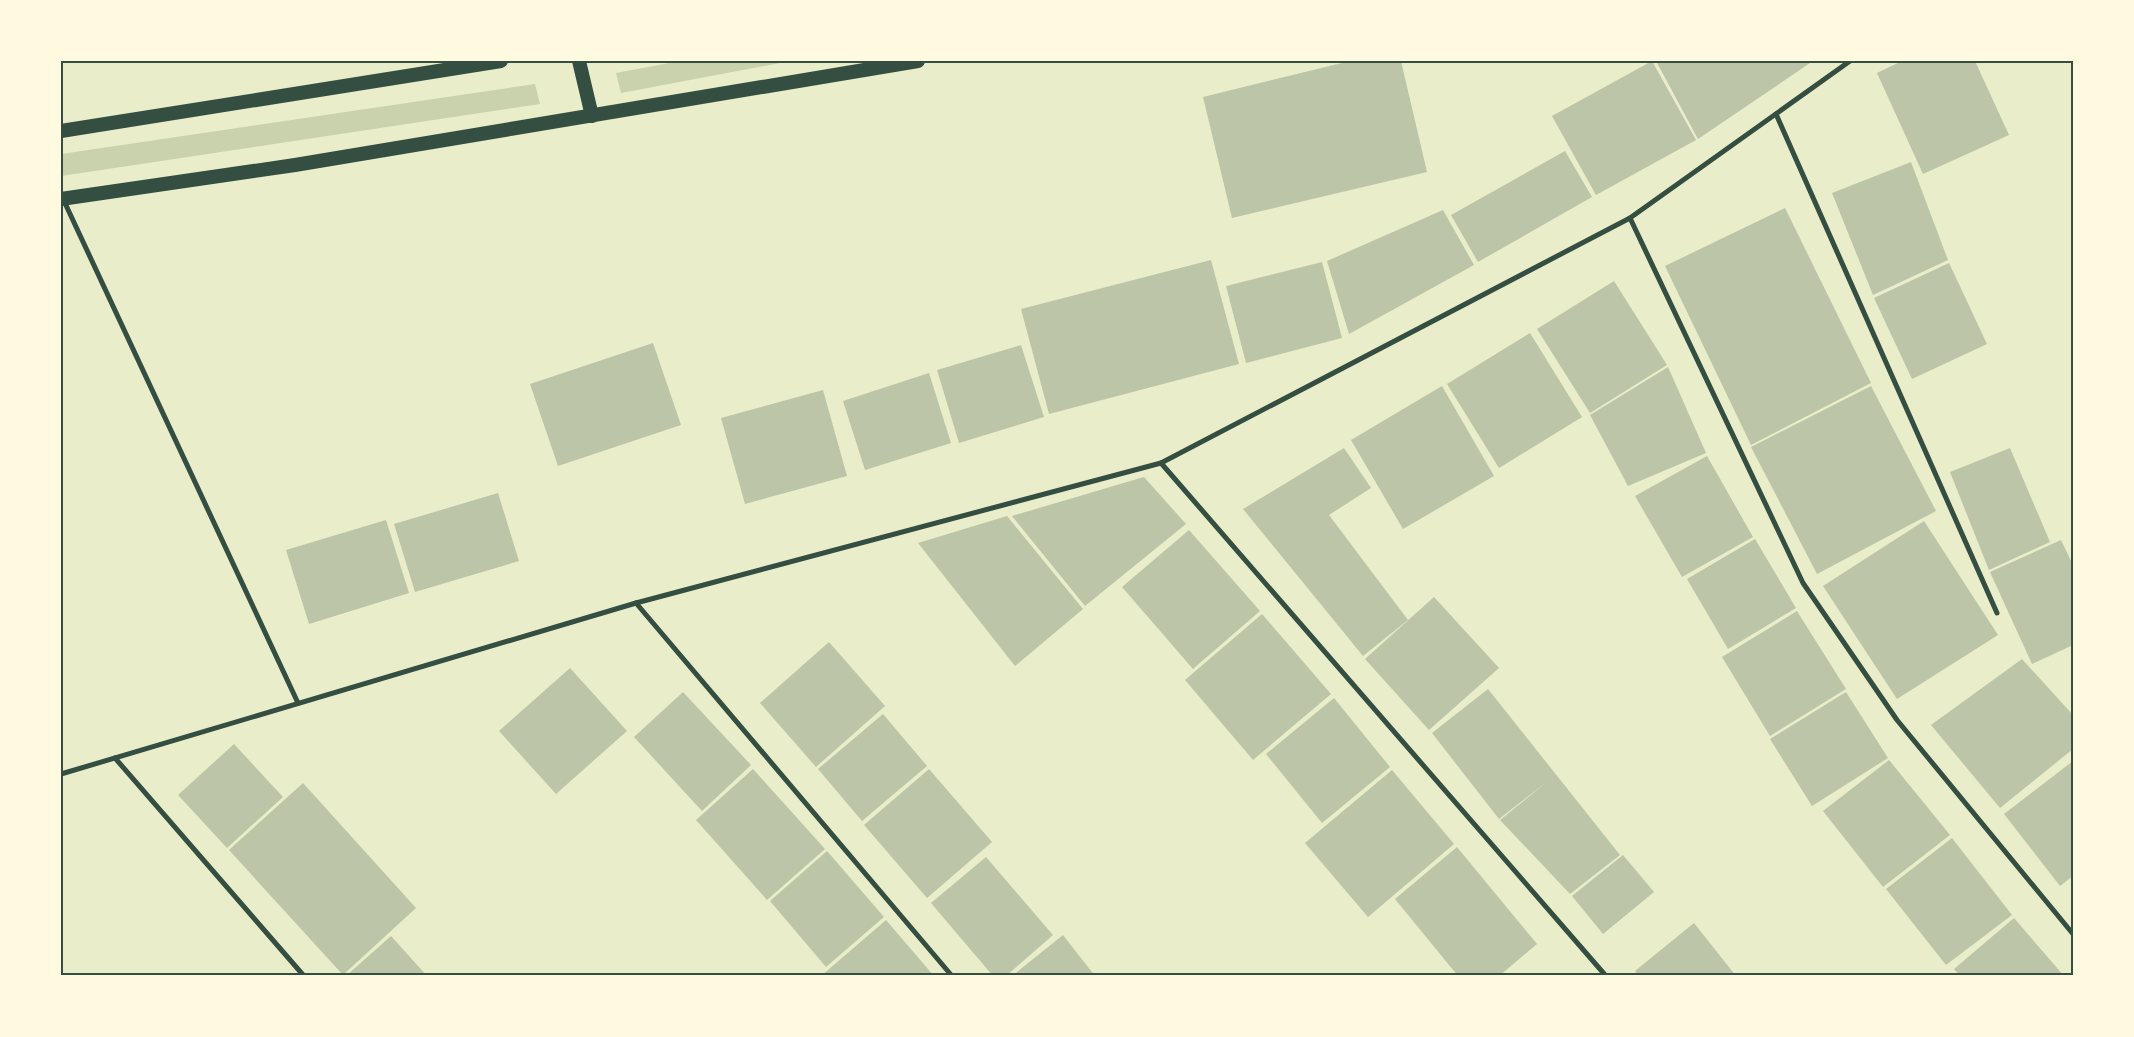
<svg xmlns="http://www.w3.org/2000/svg" width="2134" height="1037" viewBox="0 0 2134 1037" font-family="'Alegreya Sans',sans-serif">
  <style>
    .green { fill: #cad2ad }
    .building { fill: #bcc5a7 }
    .lines { fill: none; stroke-linecap: round; stroke-linejoin: round }
    .minor { stroke: #344e41; stroke-width: 5 }
    .trunk { stroke: #344e41; stroke-width: 14 }
    .neatline { fill: none; stroke: #344e41; stroke-width: 2 }
  </style>
  <rect width="100%" height="100%" fill="#e9edc9"/>
  <g class="green">
    <polygon points="680,61 791,61 621,93 616,73"/>
    <polygon points="535,84 540,104 61,176 61,154"/>
  </g>
  <g class="building">
    <polygon points="1350,61 1401,61 1427,172 1232,218 1203,97"/>
    <polygon points="1652,61 1696,140 1596,195 1552,116"/>
    <polygon points="1656,61 1813,61 1698,139"/>
    <polygon points="1902,61 1975,61 2009,135 1923,174 1877,73"/>
    <polygon points="1565,151 1592,197 1478,262 1451,215"/>
    <polygon points="1911,162 1948,260 1873,295 1832,193"/>
    <polygon points="1785,208 1871,383 1751,445 1665,266"/>
    <polygon points="1443,210 1474,265 1349,334 1327,261"/>
    <polygon points="1211,260 1239,364 1049,414 1021,309"/>
    <polygon points="1322,262 1342,338 1246,363 1226,286"/>
    <polygon points="1949,263 1987,344 1912,379 1874,298"/>
    <polygon points="1614,281 1667,365 1590,413 1537,329"/>
    <polygon points="1530,333 1582,417 1499,468 1447,384"/>
    <polygon points="653,343 681,425 558,466 530,384"/>
    <polygon points="1021,345 1044,417 959,443 937,370"/>
    <polygon points="1668,367 1706,453 1628,486 1590,415"/>
    <polygon points="929,373 951,443 865,470 843,401"/>
    <polygon points="1442,386 1494,476 1403,529 1351,440"/>
    <polygon points="1871,386 1936,511 1817,574 1751,447"/>
    <polygon points="823,390 847,476 745,504 721,418"/>
    <polygon points="1344,448 1371,488 1329,515 1408,620 1363,656 1243,509"/>
    <polygon points="2010,448 2050,542 1989,570 1950,472"/>
    <polygon points="1707,456 1753,537 1682,577 1635,496"/>
    <polygon points="1144,477 1186,524 1085,606 1012,516"/>
    <polygon points="498,493 519,561 415,592 394,524"/>
    <polygon points="1007,516 1083,609 1015,666 918,543"/>
    <polygon points="386,520 409,593 309,624 286,550"/>
    <polygon points="1924,521 1998,635 1897,699 1823,586"/>
    <polygon points="1189,530 1260,611 1193,669 1122,587"/>
    <polygon points="1755,539 1796,608 1728,649 1687,579"/>
    <polygon points="2061,540 2073,565 2073,645 2032,664 1990,572"/>
    <polygon points="1434,597 1499,668 1429,730 1365,659"/>
    <polygon points="1797,611 1846,689 1770,736 1722,657"/>
    <polygon points="1262,614 1331,694 1253,760 1185,680"/>
    <polygon points="829,642 885,706 816,767 760,703"/>
    <polygon points="2022,659 2073,715 2073,749 2000,808 1931,725"/>
    <polygon points="570,668 627,731 556,794 499,731"/>
    <polygon points="1488,689 1620,855 1570,894 1500,820 1548,781 1499,819 1432,733"/>
    <polygon points="683,692 751,765 702,811 634,737"/>
    <polygon points="1846,692 1888,758 1812,806 1770,739"/>
    <polygon points="1334,698 1390,767 1322,823 1266,754"/>
    <polygon points="883,714 927,766 862,821 818,769"/>
    <polygon points="234,744 283,797 227,848 178,795"/>
    <polygon points="1889,760 1950,835 1883,887 1823,811"/>
    <polygon points="2073,761 2073,876 2060,886 2004,814"/>
    <polygon points="753,769 825,849 767,900 696,820"/>
    <polygon points="929,769 992,842 927,898 864,825"/>
    <polygon points="1392,770 1454,844 1368,917 1305,843"/>
    <polygon points="303,783 416,908 343,975 229,850"/>
    <polygon points="1952,838 2012,915 1946,965 1886,889"/>
    <polygon points="1457,847 1537,944 1499,976 1458,976 1395,899"/>
    <polygon points="827,851 884,917 826,967 770,901"/>
    <polygon points="1623,855 1654,892 1603,934 1572,896"/>
    <polygon points="986,857 1053,935 1006,976 993,976 931,903"/>
    <polygon points="2014,918 2064,976 1960,976 1954,969"/>
    <polygon points="886,920 934,976 821,976"/>
    <polygon points="1694,923 1736,976 1639,976 1635,971"/>
    <polygon points="1063,935 1095,976 1012,976"/>
    <polygon points="391,936 427,976 346,976"/>
  </g>
  <g class="lines">
    <g class="minor">
      <polyline points="1776,114 1997,613"/>
      <polyline points="64,201 298,703"/>
      <polyline points="1630,218 1803,583 1897,720 2073,934"/>
      <polyline points="1161,463 1606,976"/>
      <polyline points="636,603 952,976"/>
      <polyline points="115,758 304,976"/>
      <polyline points="61,774 636,603 1161,463 1630,218 1850,61"/>
    </g>
    <g class="trunk">
      <polyline points="579,61 592,116"/>
      <polyline points="61,131 501,61"/>
      <polyline points="61,199 295,165 918,61"/>
    </g>
  </g>
  <rect width="2134" height="1037" fill="none" stroke="#fefae0" stroke-width="125"/>
  <rect x="62" y="62" width="2010" height="912" class="neatline"/>
</svg>
